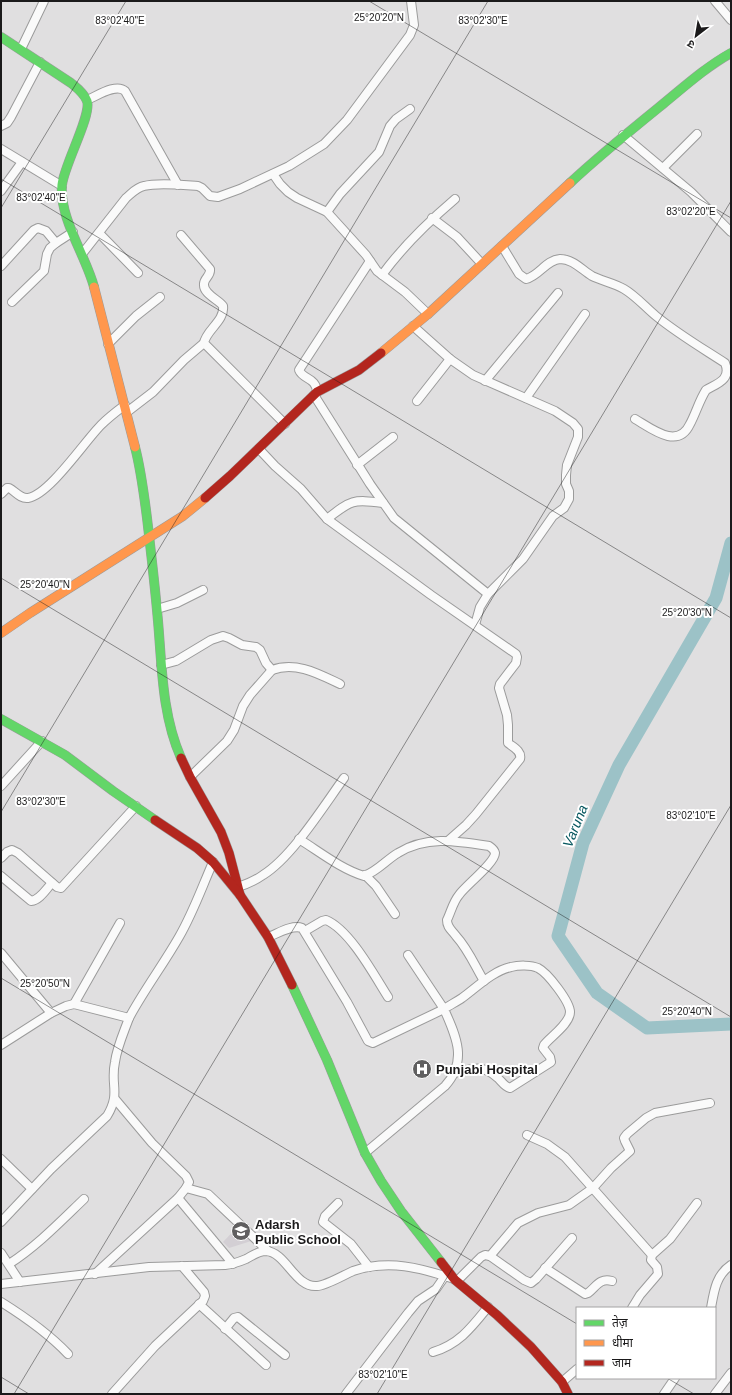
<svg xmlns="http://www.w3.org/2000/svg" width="732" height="1395" viewBox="0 0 732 1395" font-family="Helvetica,'Noto Sans Devanagari',sans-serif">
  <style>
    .built { fill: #d3cfd4 }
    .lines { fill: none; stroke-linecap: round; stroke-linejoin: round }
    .river { stroke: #9cc2c7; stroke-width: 13 }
    .street-casing { stroke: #9b9b9b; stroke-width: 10 }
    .fast-casing { stroke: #9b9b9b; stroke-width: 10 }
    .slow-casing { stroke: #9b9b9b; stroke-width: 10 }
    .jam-casing { stroke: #9b9b9b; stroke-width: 10 }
    .street { stroke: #fafafa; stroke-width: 8 }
    .fast { stroke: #63d668; stroke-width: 9 }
    .slow { stroke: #ff974d; stroke-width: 9 }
    .jam { stroke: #b3261e; stroke-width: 9 }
    .ticks { fill: none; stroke: #1b1a1b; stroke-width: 1; stroke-opacity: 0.45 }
    .labels { text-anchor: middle; stroke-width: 4; stroke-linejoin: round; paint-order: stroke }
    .poi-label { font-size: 13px; font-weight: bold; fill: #1b1a1b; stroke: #fff; text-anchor: start }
    .water-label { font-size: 14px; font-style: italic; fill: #085860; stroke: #fff }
    .ticks-label { font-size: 10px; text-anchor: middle; fill: #1b1a1b; stroke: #fff; stroke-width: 4; stroke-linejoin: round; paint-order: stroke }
  </style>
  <rect width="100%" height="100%" fill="#e0dfe0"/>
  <polygon class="built" points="241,1223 258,1239 229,1248 223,1242"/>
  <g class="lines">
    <polyline class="river" points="731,543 716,598 619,765 583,843 558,936 597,993 647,1028 731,1024"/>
    <g class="street-casing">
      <g id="street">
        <polyline points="715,1 731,20"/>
        <polyline points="21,49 44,1"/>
        <path d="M87 100C97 96 116 83 125 91L178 185"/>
        <polyline points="1,126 7,123 11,117 40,62"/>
        <polyline points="623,135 691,192 731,232"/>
        <polyline points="1,149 62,186"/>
        <polyline points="663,168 697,134"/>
        <polyline points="273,174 280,184 288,192 297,198 327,212 366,255 377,271 405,292 428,314"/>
        <polyline points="1,191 22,162"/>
        <polyline points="327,212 340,194 379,152 390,126 396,119 410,109"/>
        <polyline points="432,218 457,237 482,264"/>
        <polyline points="99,233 138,273"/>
        <path d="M181 235 210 269C211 276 204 278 204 284 203 294 219 300 223 306 225 321 206 330 204 343L285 424"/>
        <path d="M502 246 519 274 526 279C539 276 546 260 560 259 573 259 582 270 592 276 602 281 614 283 624 289 636 296 645 307 656 316 678 334 702 348 725 363 732 380 716 384 706 390 699 401 696 413 690 424 678 450 652 429 635 419"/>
        <path d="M82 254 126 198C132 193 137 187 144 186 158 182 184 185 198 186L202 188 210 196 218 197 240 189 289 166 324 144 347 120 410 35 414 25 411 1"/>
        <polyline points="1,266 34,230 38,228 46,231 56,243"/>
        <path d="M382 275C403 246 428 222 455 199"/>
        <polyline points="12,302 44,271 47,254 50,248 56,243 73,232"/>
        <polyline points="413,326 450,359 473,375 555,411 573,423 578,429 578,437 567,465 566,475 566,484 569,491 569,499 564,508 553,516 523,559 488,594 480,607 475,625"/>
        <polyline points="108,344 136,316 160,297"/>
        <polyline points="485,381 558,293"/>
        <path d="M317 392C316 377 303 380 299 370L370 261"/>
        <polyline points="314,395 370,484 394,518 488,594"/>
        <polyline points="526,398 585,314"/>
        <polyline points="417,401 450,359"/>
        <polyline points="127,412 153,392 184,360 204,343"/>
        <path d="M259 449 275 466 301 489 327 519 431 595 516 654 517 657 516 663 500 684 499 688 507 715 508 725V743C513 747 522 751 520 759L476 814 466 825 449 840"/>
        <polyline points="357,465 393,437"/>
        <path d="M1 494 7 488H9C15 491 20 499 28 498 49 495 85 441 101 425 109 417 117 411 125 405"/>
        <path d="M327 519C351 500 353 499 383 503"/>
        <polyline points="157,609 177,603 203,590"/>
        <path d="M161 665 176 661 211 640 223 636 229 638 242 645 256 647 260 650 266 663 272 670C296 661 319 674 340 684"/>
        <polyline points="190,777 227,741 234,730 243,706 250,695 272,670"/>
        <polyline points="1,786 42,741"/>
        <path d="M299 839C320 852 341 869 364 876 378 871 386 860 398 853 426 835 458 841 489 846 492 848 494 849 495 853 495 863 465 886 459 895 453 902 451 912 447 920 447 928 452 930 456 936 468 949 475 966 484 981"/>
        <polyline points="1,858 7,852 12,850 18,853 57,887 61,888 136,806"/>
        <polyline points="365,875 376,886 395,914"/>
        <path d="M1 876 31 901C40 900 46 889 52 883"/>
        <path d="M238 887C247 884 256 880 263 875 292 857 323 807 344 778"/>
        <path d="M305 931 322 921 326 920C350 930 374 975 388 997"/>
        <path d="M268 937C277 934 292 924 302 928L347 1002 368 1041 373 1043 444 1009 408 955"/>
        <polyline points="1,953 51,1013"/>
        <polyline points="74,1004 120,923"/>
        <path d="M1 1045 51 1013 66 1006 74 1004 129 1018C144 990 163 965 179 937 193 913 202 887 213 862"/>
        <polyline points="527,1135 547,1144 565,1157 652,1255"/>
        <path d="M365 1153 445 1086C468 1061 456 1036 444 1009 450 1005 456 1002 462 998 477 987 493 971 511 967 519 965 531 965 538 968 548 973 570 1002 570 1012 570 1024 550 1037 544 1045L543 1048 550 1057 551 1062 510 1088C505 1087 502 1082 498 1078 483 1064 473 1068 455 1073"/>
        <polyline points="1,1159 32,1189"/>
        <polyline points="186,1188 208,1194 268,1251"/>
        <polyline points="178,1198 233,1264"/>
        <polyline points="338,1203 325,1216 323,1222 351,1244 369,1267"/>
        <path d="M1 1222 51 1169 107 1116C121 1093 110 1085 115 1062 117 1047 124 1032 129 1018"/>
        <polyline points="1,1253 20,1282"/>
        <polyline points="490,1256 518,1223 538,1213 569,1205 593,1188 611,1168 630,1151 625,1141 624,1138 627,1134 646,1118 655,1113 710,1103"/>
        <path d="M9 1264C37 1246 60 1222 84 1199"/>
        <path d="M545 1268 585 1294 588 1293C597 1286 599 1278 612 1281"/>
        <polyline points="95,1274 178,1198 186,1188 189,1182 186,1176 152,1143 115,1099"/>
        <polyline points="457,1281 481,1257 485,1255 490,1256 524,1280 531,1283 536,1279 572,1238"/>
        <path d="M1 1284 149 1267 225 1265C233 1264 239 1262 246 1259 252 1256 258 1251 266 1251 286 1252 295 1288 317 1286 325 1286 344 1275 353 1271 389 1259 421 1268 454 1279"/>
        <path d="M1 1302C25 1317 48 1333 68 1354"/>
        <polyline points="199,1304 266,1365"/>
        <polyline points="632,1308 640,1295 658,1274 657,1267 651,1260 652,1255 670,1239 697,1203"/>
        <path d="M711 1308C714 1291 716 1275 731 1265"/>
        <polyline points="225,1329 234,1318 238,1317 285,1355"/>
        <path d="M433 1352C459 1344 471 1328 488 1307"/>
        <polyline points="562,1382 577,1369"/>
        <polyline points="112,1394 155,1346 203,1301 205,1296 204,1292 182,1266"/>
        <polyline points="346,1394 408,1313 418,1301 436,1289 445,1276"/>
        <polyline points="664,1394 675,1378"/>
        <polyline points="715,1394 731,1373"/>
      </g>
    </g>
    <g class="fast-casing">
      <g id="fast">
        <path d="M1 37 71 83C77 88 84 93 87 101 92 115 64 165 62 185 59 218 86 256 94 287"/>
        <path d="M570 183C600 155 631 130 663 104 685 86 706 67 731 53"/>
        <path d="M135 447C141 470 144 494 147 518 151 552 155 587 158 621 162 667 162 715 181 758"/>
        <polyline points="1,719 65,755 113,791 155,820"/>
        <polyline points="292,985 327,1060 365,1153 381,1181 401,1211 441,1262"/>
      </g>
    </g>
    <g class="slow-casing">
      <g id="slow">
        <polyline points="94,287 135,447"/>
        <polyline points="381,353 428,314 570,183"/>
        <polyline points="1,633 30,613 183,516 205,498"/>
      </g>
    </g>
    <g class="jam-casing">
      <g id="jam">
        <polyline points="205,498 230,476 317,392 359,370 381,353"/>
        <polyline points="181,758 190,777 221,832 229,853 240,895"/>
        <polyline points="155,820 197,848 213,862 240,895 268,937 292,985"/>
        <polyline points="441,1262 455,1280 497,1315 531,1347 562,1382 568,1394"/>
      </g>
    </g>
    <use href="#street" class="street"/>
    <use href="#fast" class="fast"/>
    <use href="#slow" class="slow"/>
    <use href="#jam" class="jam"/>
  </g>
  <path class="ticks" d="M369 1 731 218M1 179 731 618M1 208 126 1M1 578 731 1017M1 812 488 1M1 978 577 1324M1 1377 29 1394M667 1378 694 1394M14 1394 731 201M377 1394 731 805"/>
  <defs>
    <g id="hospital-disc" transform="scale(1)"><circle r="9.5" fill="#605f60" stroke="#fff"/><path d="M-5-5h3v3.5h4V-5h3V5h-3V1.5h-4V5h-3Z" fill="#fff"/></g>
    <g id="school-disc" transform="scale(1)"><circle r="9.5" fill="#605f60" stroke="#fff"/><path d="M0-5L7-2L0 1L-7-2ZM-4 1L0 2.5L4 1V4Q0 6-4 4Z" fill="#fff"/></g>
  </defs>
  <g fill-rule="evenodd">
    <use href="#hospital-disc" x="422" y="1069"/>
    <use href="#school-disc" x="241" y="1231"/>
  </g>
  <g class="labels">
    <g class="poi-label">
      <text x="436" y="1074">Punjabi Hospital</text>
      <text x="255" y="1229">Adarsh<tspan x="255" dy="15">Public School</tspan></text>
    </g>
    <g class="water-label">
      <text transform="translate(575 826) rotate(-68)" y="5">Varuna</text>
    </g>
  </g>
  <g class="ticks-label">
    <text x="379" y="21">25°20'20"N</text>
    <text x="120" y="24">83°02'40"E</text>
    <text x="483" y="24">83°02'30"E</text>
    <text x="41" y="201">83°02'40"E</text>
    <text x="691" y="215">83°02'20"E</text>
    <text x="45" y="588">25°20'40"N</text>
    <text x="687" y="616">25°20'30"N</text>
    <text x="41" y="805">83°02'30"E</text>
    <text x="691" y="819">83°02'10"E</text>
    <text x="45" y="987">25°20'50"N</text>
    <text x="687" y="1015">25°20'40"N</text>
    <text x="383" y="1378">83°02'10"E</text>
  </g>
  <rect width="732" height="1395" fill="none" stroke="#1b1a1b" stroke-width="4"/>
  <rect x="576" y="1307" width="140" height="72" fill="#ffffff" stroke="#a4a3a4"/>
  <rect x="584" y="1320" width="20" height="6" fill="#63d668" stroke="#a4a3a4"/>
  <text x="612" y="1327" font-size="12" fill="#1b1a1b">तेज़</text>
  <rect x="584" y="1340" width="20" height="6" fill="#ff974d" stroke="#a4a3a4"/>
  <text x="612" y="1347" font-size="12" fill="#1b1a1b">धीमा</text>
  <rect x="584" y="1360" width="20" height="6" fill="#b3261e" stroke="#a4a3a4"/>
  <text x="612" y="1367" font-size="12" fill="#1b1a1b">जाम</text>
  <g transform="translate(696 36) rotate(211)" stroke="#ffffff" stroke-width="3" paint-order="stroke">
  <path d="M0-3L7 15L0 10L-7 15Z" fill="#1b1a1b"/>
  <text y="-6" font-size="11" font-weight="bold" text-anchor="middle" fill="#1b1a1b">उ</text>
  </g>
</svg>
